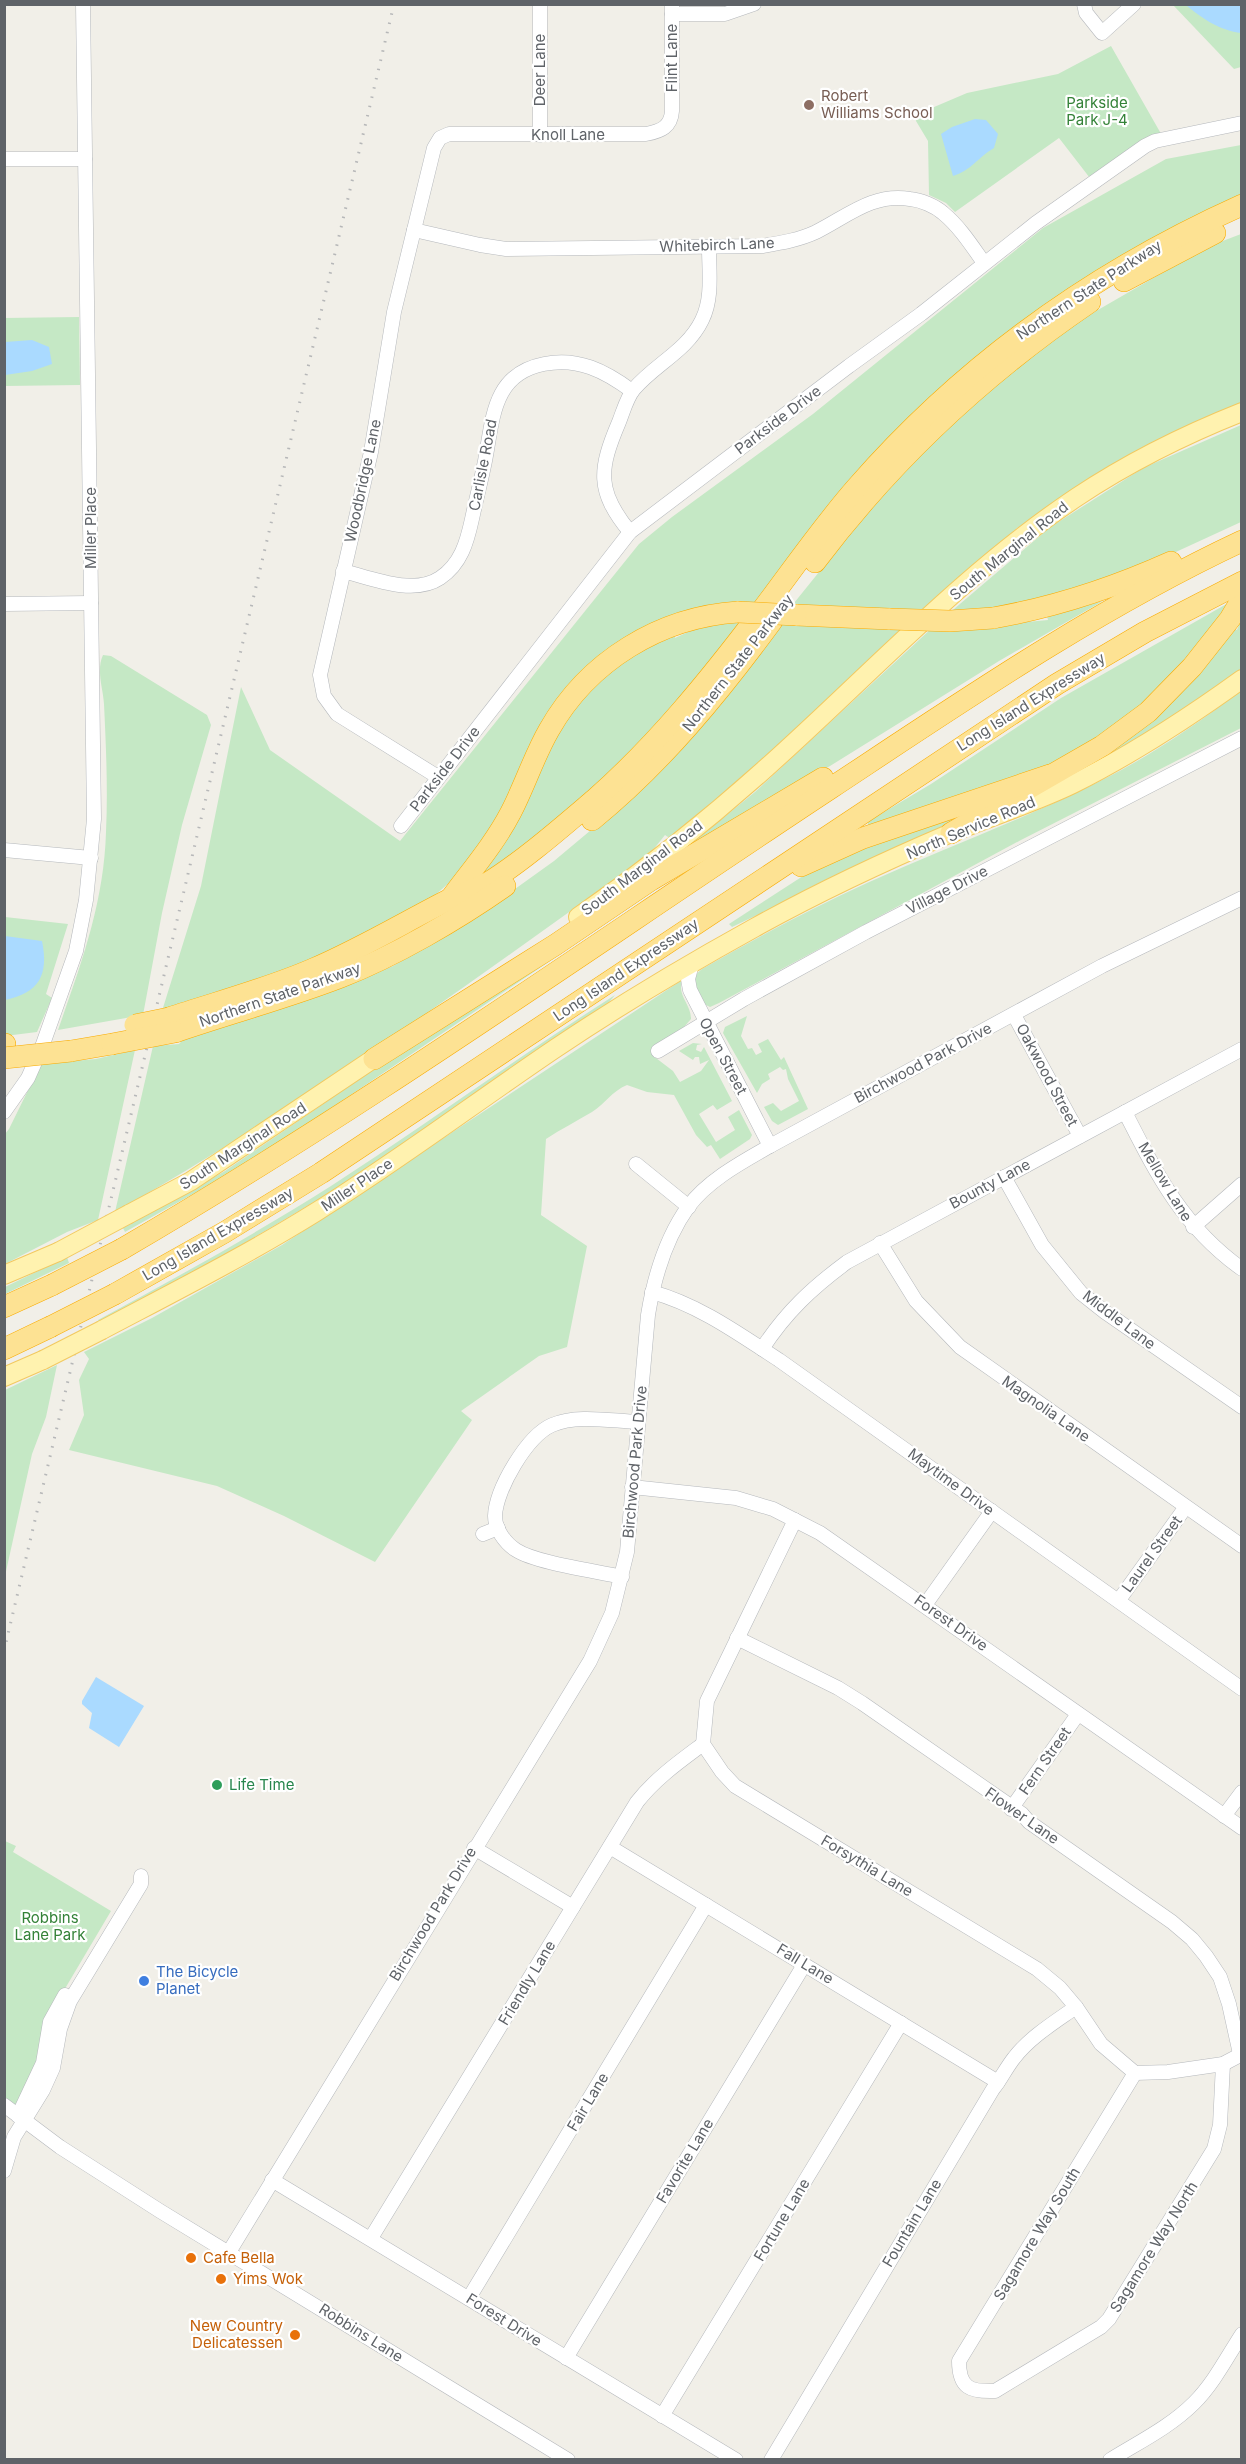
<svg xmlns="http://www.w3.org/2000/svg" width="1246" height="2464" viewBox="0 0 1246 2464" font-family="Inter,sans-serif">
  <style>
    .green { fill: #c5e8c5 }
    .water { fill: #aadaff }
    .lines { fill: none; stroke-linecap: round; stroke-linejoin: round }
    .minor-casing { stroke: #b5b8bc; stroke-width: 15 }
    .major-casing { stroke: #f2c960; stroke-width: 20 }
    .highway-casing { stroke: #f9ab00; stroke-width: 22 }
    .minor { stroke: #fff; stroke-width: 14 }
    .major { stroke: #fff2af; stroke-width: 18 }
    .highway { stroke: #fde293; stroke-width: 21 }
    .rail { stroke: #b6b7b8; stroke-width: 3; stroke-dasharray: 1.5 8; stroke-linecap: butt }
    .major-bridge-casing { stroke: #f2c960; stroke-width: 20; stroke-linecap: butt }
    .highway-bridge-casing { stroke: #f9ab00; stroke-width: 22; stroke-linecap: butt }
    .major-bridge { stroke: #fff2af; stroke-width: 18 }
    .highway-bridge { stroke: #fde293; stroke-width: 21 }
    .education-dot { fill: #8d6e63; stroke: #fff; stroke-width: 2 }
    .leisure-dot { fill: #2e9e5b; stroke: #fff; stroke-width: 2 }
    .shop-dot { fill: #3f7fe0; stroke: #fff; stroke-width: 2 }
    .food-dot { fill: #e8710a; stroke: #fff; stroke-width: 2 }
    .labels { text-anchor: middle; stroke-width: 4.5; stroke-linejoin: round; paint-order: stroke }
    .street-label { font-size: 15px; fill: #5f6368; stroke: #fff }
    .education-label { font-size: 15px; fill: #785e54; stroke: #fff; text-anchor: start }
    .park-label { font-size: 15px; fill: #348238; stroke: #fff }
    .leisure-label { font-size: 15px; fill: #27864d; stroke: #fff; text-anchor: start }
    .shop-label { font-size: 15px; fill: #366cbe; stroke: #fff; text-anchor: start }
    .food-label { font-size: 15px; fill: #c56008; stroke: #fff; text-anchor: start }
  </style>
  <rect width="100%" height="100%" fill="#f1efe8"/>
  <g class="green">
    <polygon points="1173,5 1241,5 1241,67 1234,69"/>
    <polygon points="1111,46 1164,139 1093,182 1059,138 955,212 946,203 929,195 928,141 913,116 967,93 1058,74"/>
    <polygon points="1241,145 1241,198 1150,242 1048,302 963,375 762,604 724,607 584,674 501,820 468,866 433,897 302,967 162,1011 201,886 241,687 270,750 400,841 639,544 672,517 813,414 1043,228 1166,159"/>
    <polygon points="1241,234 1241,404 1102,471 1017,528 921,615 790,608 886,489 984,391 1084,318 1207,247"/>
    <polygon points="79,317 80,385 5,386 4,318"/>
    <polygon points="1241,425 1241,522 1128,574 1063,597 947,615 1049,528 1143,468"/>
    <polygon points="1103,601 999,661 830,766 691,844 755,792 933,627 983,626 1048,620 1047,616"/>
    <polygon points="1230,602 1175,680 1073,757 868,828 868,822 874,818 931,784 1061,698"/>
    <polygon points="1241,620 1241,670 1141,740 1067,778 1233,628 1237,630"/>
    <polygon points="732,623 747,623 679,705 580,805 477,880 552,737 611,666 674,633 675,638 703,625"/>
    <path d="M786 623 912 627 788 738 671 839 665 835 649 855C475 979 302 1107 115 1212L153 1046 179 1044 186 1036 317 997 393 966 487 909 554 861 628 799 779 625H783Z"/>
    <path d="M103 655 111 656 207 715 211 725 182 825 162 913 143 1015 58 1030C81 964 104 903 106 832 108 790 106 746 104 704 103 688 96 670 103 655Z"/>
    <path d="M1241 691V728L1021 840 719 1003 710 1007 704 1004C698 991 688 979 702 969 756 938 810 909 867 883 947 847 1030 817 1108 777 1155 753 1199 722 1241 691Z"/>
    <polygon points="962,813 962,817 732,927 729,924 820,865"/>
    <polygon points="666,883 300,1129 227,1175 125,1232 123,1228 225,1171 443,1022 652,888"/>
    <polygon points="5,917 68,924 46,994 52,998 37,1032 5,1036"/>
    <path d="M682 980C677 996 691 1004 691 1019L670 1043 659 1048 652 1055 673 1071 680 1082 701 1071 709 1060 700 1064 699 1057H695L693 1060 679 1051 693 1043 702 1044 697 1045 696 1050 701 1052 704 1047 732 1101 717 1110 713 1105 699 1114 716 1142 735 1130 728 1117 739 1110 752 1135 750 1139 720 1159 711 1145 707 1147 696 1135 674 1095 647 1092 627 1085C612 1091 605 1104 592 1112 577 1121 561 1129 546 1139L541 1215 587 1246 567 1347 539 1356 461 1411 472 1420 375 1562 284 1516 217 1486 69 1450 84 1415 79 1380 89 1359 84 1352 152 1318 282 1245Z"/>
    <path d="M615 995 606 1006 331 1192 172 1286 97 1324 98 1320C176 1278 255 1234 331 1186 427 1124 519 1056 615 995Z"/>
    <polygon points="747,1016 741,1036 748,1049 752,1048 756,1055 762,1052 758,1044 768,1039 781,1060 784,1057 808,1109 778,1125 772,1121 764,1107 773,1103 781,1111 799,1101 788,1079 786,1069 783,1070 780,1067 768,1074 770,1079 762,1084 757,1093 723,1033 725,1027"/>
    <polygon points="135,1050 98,1220 67,1232 5,1264 5,1134 9,1129 41,1064 96,1059"/>
    <polygon points="67,1257 69,1263 5,1294 5,1287"/>
    <polygon points="57,1365 46,1417 32,1454 5,1576 5,1390"/>
    <polygon points="5,1841 16,1846 13,1852 111,1911 47,2019 39,2064 13,2112 5,2104"/>
  </g>
  <g class="water">
    <path d="M1186 5H1241V33C1221 31 1201 18 1186 5Z"/>
    <path d="M975 119 986 120 998 134 994 148C977 158 972 170 953 176L941 134 952 127Z"/>
    <polygon points="32,340 49,347 52,364 32,371 5,375 5,342"/>
    <path d="M5 936 42 941C49 975 39 993 5 1000Z"/>
    <polygon points="96,1677 144,1706 119,1747 89,1728 92,1713 82,1704 82,1701"/>
  </g>
  <g class="lines">
    <g class="minor-casing">
      <g id="minor">
        <polyline points="540,4 540,135"/>
        <polyline points="1084,4 1086,13 1102,33 1134,4"/>
        <polyline points="672,14 725,14 754,4"/>
        <polyline points="4,159 85,159"/>
        <path d="M414 230 480 245 506 249 762 246C780 243 799 240 816 232 848 216 872 193 910 199 921 200 935 206 943 213 960 227 972 246 984 263"/>
        <path d="M630 532C596 491 599 469 619 422 623 412 627 397 634 389 655 364 687 351 702 320 713 298 709 271 709 248"/>
        <path d="M343 571C371 578 413 596 440 578 461 564 467 542 472 519 476 500 481 481 485 461 493 420 492 374 544 364 578 357 605 371 632 391"/>
        <polyline points="4,604 91,603"/>
        <path d="M438 777 337 714 324 696 320 675 371 452 394 312 434 148 440 138 449 134H646C661 131 671 127 672 111V4"/>
        <polyline points="401,826 630,532 849,366 921,314 1036,223 1145,146 1155,141 1242,123"/>
        <polyline points="4,850 91,858"/>
        <polyline points="692,964 688,979 690,990 770,1146"/>
        <polyline points="1014,1015 1080,1136"/>
        <polyline points="658,1051 744,999 866,932 1242,738"/>
        <polyline points="4,1112 28,1078 43,1044 76,951 86,900 94,819 83,4"/>
        <path d="M1125 1112C1157 1175 1183 1227 1242 1269"/>
        <polyline points="636,1164 689,1207"/>
        <polyline points="1004,1177 1042,1245 1081,1293 1105,1312 1242,1407"/>
        <polyline points="1193,1227 1242,1184"/>
        <polyline points="880,1243 916,1301 960,1347 1242,1546"/>
        <path d="M652 1292C699 1305 739 1334 779 1360L1242 1689"/>
        <path d="M762 1349C786 1312 812 1288 847 1262L1242 1049"/>
        <polyline points="632,1487 736,1498 773,1509 820,1533 1242,1828"/>
        <polyline points="795,1520 707,1701 703,1744 722,1772 735,1786 1037,1969 1060,1988 1076,2007 1101,2044 1135,2073 1168,2072 1223,2064 1242,2054"/>
        <polyline points="483,1534 498,1528"/>
        <path d="M622 1577C596 1571 536 1563 516 1550 505 1543 495 1529 495 1516 496 1489 527 1436 552 1425 577 1414 611 1421 638 1422"/>
        <polyline points="1119,1600 1185,1508"/>
        <polyline points="925,1605 992,1511"/>
        <polyline points="737,1638 838,1688 862,1703 1022,1814 1029,1822 1172,1922 1192,1939 1206,1956 1220,1977 1229,2004 1240,2054"/>
        <polyline points="1011,1809 1078,1714"/>
        <polyline points="1224,1816 1242,1792"/>
        <polyline points="610,1847 998,2082"/>
        <polyline points="474,1848 573,1907"/>
        <path d="M1135 2073 959 2361C959 2388 970 2392 995 2391L1101 2327 1109 2319 1214 2149 1220 2125 1223 2064"/>
        <polyline points="4,2105 60,2147 160,2211 568,2460"/>
        <polyline points="18,2116 43,2063 50,2022 65,1995"/>
        <polyline points="4,2171 14,2137 43,2090 53,2068 60,2029 70,2001 141,1884 141,1876"/>
        <polyline points="272,2180 736,2460"/>
        <path d="M371 2238 637 1802C656 1778 679 1762 703 1744"/>
        <path d="M229 2252 590 1661 612 1613 627 1552 648 1315C654 1278 666 1238 688 1207 708 1180 742 1162 770 1146L1102 966 1242 898"/>
        <polyline points="469,2298 706,1905"/>
        <polyline points="566,2358 804,1965"/>
        <polyline points="662,2416 901,2023"/>
        <path d="M771 2460 993 2089C1001 2079 1006 2068 1014 2058 1030 2037 1055 2022 1076 2007"/>
        <path d="M1110 2460C1139 2442 1170 2427 1194 2403 1214 2383 1227 2357 1242 2334"/>
      </g>
    </g>
    <g class="major-casing">
      <g id="major">
        <path d="M578 917C644 871 707 821 766 768 868 677 963 573 1077 497 1128 463 1184 435 1242 412"/>
        <polyline points="129,1214 191,1181 385,1051"/>
        <polyline points="4,1275 58,1252"/>
        <path d="M102 1330C174 1292 247 1255 316 1212 398 1161 476 1102 556 1048 620 1005 687 965 754 928 817 893 885 861 951 833 992 816 1034 803 1073 784 1133 754 1188 718 1242 679"/>
        <polyline points="4,1377 43,1360"/>
      </g>
    </g>
    <g class="highway-casing">
      <g id="highway">
        <polyline points="1124,281 1215,233"/>
        <path d="M815 562C892 460 984 374 1090 302"/>
        <polyline points="796,615 890,619"/>
        <path d="M993 618C1056 607 1113 588 1171 562"/>
        <path d="M592 820C662 763 719 693 772 621"/>
        <polyline points="951,833 1102,746 1148,712 1192,667 1230,619 1242,599"/>
        <polyline points="801,866 863,838 1050,775"/>
        <path d="M451 898C471 871 495 843 511 812 525 785 534 756 549 730 588 661 660 617 738 612"/>
        <path d="M169 1018C217 1002 267 989 313 969 360 949 403 923 448 900 460 894 474 890 486 884 522 862 562 827 595 799 657 744 709 680 759 614 791 572 821 528 856 488 963 365 1093 272 1242 205"/>
        <path d="M175 1032C230 1013 287 998 341 977 395 956 458 919 505 886"/>
        <polyline points="4,1044 5,1044"/>
        <polyline points="71,1051 112,1044"/>
        <polyline points="374,1059 555,945 651,880 823,778"/>
        <path d="M122 1249C366 1107 596 943 831 788 964 700 1097 609 1242 541"/>
        <polyline points="115,1294 225,1232 321,1173 1057,684 1145,632 1242,582"/>
        <polyline points="4,1307 52,1285"/>
        <polyline points="4,1349 50,1327"/>
      </g>
    </g>
    <use href="#minor" class="minor"/>
    <use href="#major" class="major"/>
    <use href="#highway" class="highway"/>
    <polyline class="rail" points="4,1651 394,4"/>
    <g class="major-bridge-casing">
      <g id="major-bridge">
        <polyline points="58,1252 129,1214"/>
        <polyline points="43,1360 102,1330"/>
      </g>
    </g>
    <g class="highway-bridge-casing">
      <g id="highway-bridge">
        <polyline points="738,612 796,615"/>
        <polyline points="890,619 950,621 993,618"/>
        <polyline points="135,1025 169,1018"/>
        <polyline points="112,1044 175,1032"/>
        <polyline points="4,1058 71,1051"/>
        <polyline points="52,1285 122,1249"/>
        <polyline points="50,1327 115,1294"/>
      </g>
    </g>
    <use href="#major-bridge" class="major-bridge"/>
    <use href="#highway-bridge" class="highway-bridge"/>
  </g>
  <circle class="education-dot" cx="809" cy="105" r="6"/>
  <circle class="leisure-dot" cx="217" cy="1785" r="6"/>
  <circle class="shop-dot" cx="144" cy="1981" r="6"/>
  <g class="food-dot">
    <circle cx="191" cy="2258" r="6"/>
    <circle cx="221" cy="2279" r="6"/>
    <circle cx="295" cy="2335" r="6"/>
  </g>
  <g class="labels">
    <g class="street-label">
      <text transform="translate(672 58) rotate(-90)" y="5">Flint Lane</text>
      <text transform="translate(540 70) rotate(-90)" y="5">Deer Lane</text>
      <text x="568" y="140">Knoll Lane</text>
      <text transform="translate(717 245) rotate(-2)" y="5">Whitebirch Lane</text>
      <text transform="translate(1089 290) rotate(-33)" y="5">Northern State Parkway</text>
      <text transform="translate(778 420) rotate(-37)" y="5">Parkside Drive</text>
      <text transform="translate(483 465) rotate(-79)" y="5">Carlisle Road</text>
      <text transform="translate(363 481) rotate(-78)" y="5">Woodbridge Lane</text>
      <text transform="translate(91 528) rotate(-90)" y="5">Miller Place</text>
      <text transform="translate(1009 551) rotate(-39)" y="5">South Marginal Road</text>
      <text transform="translate(738 663) rotate(-52)" y="5">Northern State Parkway</text>
      <text transform="translate(1031 702) rotate(-32)" y="5">Long Island Expressway</text>
      <text transform="translate(445 769) rotate(-52)" y="5">Parkside Drive</text>
      <text transform="translate(971 828) rotate(-23)" y="5">North Service Road</text>
      <text transform="translate(642 868) rotate(-37)" y="5">South Marginal Road</text>
      <text transform="translate(947 890) rotate(-27)" y="5">Village Drive</text>
      <text transform="translate(626 970) rotate(-34)" y="5">Long Island Expressway</text>
      <text transform="translate(280 995) rotate(-19)" y="5">Northern State Parkway</text>
      <text transform="translate(723 1056) rotate(62)" y="5">Open Street</text>
      <text transform="translate(923 1063) rotate(-28)" y="5">Birchwood Park Drive</text>
      <text transform="translate(1047 1075) rotate(62)" y="5">Oakwood Street</text>
      <text transform="translate(243 1146) rotate(-33)" y="5">South Marginal Road</text>
      <text transform="translate(1165 1182) rotate(59)" y="5">Mellow Lane</text>
      <text transform="translate(990 1184) rotate(-28)" y="5">Bounty Lane</text>
      <text transform="translate(357 1185) rotate(-34)" y="5">Miller Place</text>
      <text transform="translate(218 1234) rotate(-30)" y="5">Long Island Expressway</text>
      <text transform="translate(1119 1320) rotate(37)" y="5">Middle Lane</text>
      <text transform="translate(1046 1409) rotate(35)" y="5">Magnolia Lane</text>
      <text transform="translate(635 1462) rotate(-85)" y="5">Birchwood Park Drive</text>
      <text transform="translate(951 1482) rotate(36)" y="5">Maytime Drive</text>
      <text transform="translate(1152 1554) rotate(-54)" y="5">Laurel Street</text>
      <text transform="translate(951 1623) rotate(35)" y="5">Forest Drive</text>
      <text transform="translate(1045 1761) rotate(-55)" y="5">Fern Street</text>
      <text transform="translate(1022 1816) rotate(35)" y="5">Flower Lane</text>
      <text transform="translate(867 1866) rotate(31)" y="5">Forsythia Lane</text>
      <text transform="translate(433 1914) rotate(-59)" y="5">Birchwood Park Drive</text>
      <text transform="translate(805 1964) rotate(31)" y="5">Fall Lane</text>
      <text transform="translate(527 1983) rotate(-59)" y="5">Friendly Lane</text>
      <text transform="translate(588 2102) rotate(-59)" y="5">Fair Lane</text>
      <text transform="translate(685 2161) rotate(-59)" y="5">Favorite Lane</text>
      <text transform="translate(782 2220) rotate(-59)" y="5">Fortune Lane</text>
      <text transform="translate(912 2223) rotate(-59)" y="5">Fountain Lane</text>
      <text transform="translate(1037 2234) rotate(-59)" y="5">Sagamore Way South</text>
      <text transform="translate(1154 2247) rotate(-58)" y="5">Sagamore Way North</text>
      <text transform="translate(504 2320) rotate(32)" y="5">Forest Drive</text>
      <text transform="translate(361 2333) rotate(32)" y="5">Robbins Lane</text>
    </g>
    <g class="education-label">
      <text x="821" y="101">Robert<tspan x="821" dy="17">Williams School</tspan></text>
    </g>
    <g class="park-label">
      <text x="1097" y="108">Parkside<tspan x="1097" dy="17">Park J-4</tspan></text>
      <text x="50" y="1923">Robbins<tspan x="50" dy="17">Lane Park</tspan></text>
    </g>
    <g class="leisure-label">
      <text x="229" y="1790">Life Time</text>
    </g>
    <g class="shop-label">
      <text x="156" y="1977">The Bicycle<tspan x="156" dy="17">Planet</tspan></text>
    </g>
    <g class="food-label">
      <text x="203" y="2263">Cafe Bella</text>
      <text x="233" y="2284">Yims Wok</text>
      <text x="283" y="2331" text-anchor="end">New Country<tspan x="283" dy="17">Delicatessen</tspan></text>
    </g>
  </g>
  <rect width="1246" height="2464" fill="none" stroke="#5f6368" stroke-width="12"/>
</svg>
